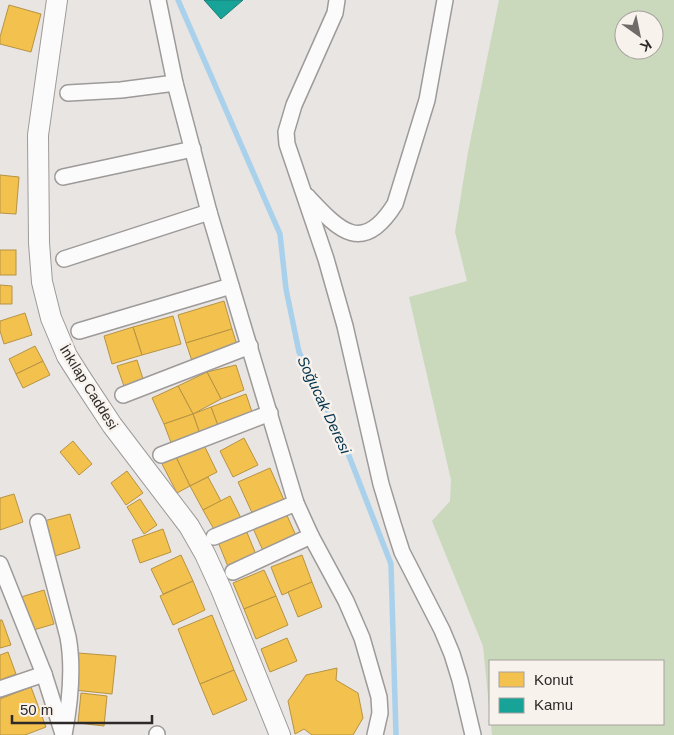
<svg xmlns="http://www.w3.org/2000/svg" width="674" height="735" viewBox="0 0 674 735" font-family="Arial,sans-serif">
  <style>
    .green { fill: #cad8bc; fill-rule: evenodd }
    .homes { fill: #f2c14e; stroke: #b79343 }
    .public { fill: #17a398; stroke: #1d7e76 }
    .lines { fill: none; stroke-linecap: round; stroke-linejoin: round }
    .stream { stroke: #aad1eb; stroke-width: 5.5 }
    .street-casing { stroke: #9d9a99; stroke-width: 18 }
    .secondary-casing { stroke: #9d9a99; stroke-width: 22 }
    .street { stroke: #fcfbfb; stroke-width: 15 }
    .secondary { stroke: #fcfbfb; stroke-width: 20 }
    .labels { text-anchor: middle; stroke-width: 5; stroke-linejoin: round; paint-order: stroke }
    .street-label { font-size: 14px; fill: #2c2928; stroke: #f8f2ed }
    .water-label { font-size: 15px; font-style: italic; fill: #03344e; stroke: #f8f2ed }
  </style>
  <rect width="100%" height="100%" fill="#e8e5e3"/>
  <path class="green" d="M499 0H674V735H492L491 724H663V661H490V717L483 646 432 521 450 501 451 480 409 297 467 281 455 232 468 152ZM624 20H654V50H624Z"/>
  <g class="homes">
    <polygon points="9,5 41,14 31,52 0,44 0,37"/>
    <polygon points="0,175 19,177 16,214 0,213"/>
    <rect x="0" y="250" width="16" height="25"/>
    <polygon points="0,285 12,286 12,304 0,304"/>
    <polygon points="224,301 232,329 186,343 178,315"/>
    <polygon points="25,313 32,335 4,344 0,331 0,321"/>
    <polygon points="173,316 181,344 142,355 133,327"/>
    <polygon points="133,327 142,355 112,364 104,336"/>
    <polygon points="232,329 238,348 193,364 186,343"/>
    <polygon points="35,346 43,361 16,374 9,359"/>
    <polygon points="137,360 144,382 125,389 117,366"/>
    <polygon points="43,361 50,375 23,388 16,374"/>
    <polygon points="236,365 244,390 221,399 207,372"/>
    <polygon points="207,372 221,399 193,414 178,386"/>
    <polygon points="178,386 193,414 164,424 152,398"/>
    <polygon points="246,394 254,418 220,431 211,407"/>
    <polygon points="211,407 220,431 201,437 193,414"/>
    <polygon points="193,414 201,437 173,448 164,424"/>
    <polygon points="244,438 258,465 233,477 220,451"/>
    <polygon points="73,441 92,464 79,475 60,452"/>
    <polygon points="203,443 217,472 190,486 176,457"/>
    <polygon points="175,455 190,486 177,493 161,462"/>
    <polygon points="270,468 284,500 253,515 238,482"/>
    <polygon points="127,471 143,493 126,505 111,483"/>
    <polygon points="208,477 221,501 203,510 190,486"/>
    <polygon points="14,494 23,522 0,530 0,498"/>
    <polygon points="230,496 242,520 216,533 203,510"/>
    <polygon points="140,499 157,525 144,534 127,507"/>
    <polygon points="285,511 297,538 264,553 252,526"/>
    <polygon points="70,514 80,548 55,556 44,521"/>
    <polygon points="163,529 171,552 140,563 132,540"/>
    <polygon points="246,530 257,557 229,569 218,542"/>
    <polygon points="181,555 193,581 163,594 151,569"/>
    <polygon points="302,555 312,582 282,595 271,567"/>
    <polygon points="264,570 276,596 244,609 233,583"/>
    <polygon points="193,581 205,610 173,625 160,596"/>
    <polygon points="312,582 322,607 298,617 288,592"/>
    <polygon points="44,590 54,624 30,631 21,597"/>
    <polygon points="276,596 288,625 256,639 244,609"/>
    <polygon points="212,615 234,670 200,684 178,629"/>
    <polygon points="0,620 2,620 11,645 0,648"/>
    <polygon points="287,638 297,661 270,672 261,649"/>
    <polygon points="8,652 16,674 0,680 0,655"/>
    <polygon points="78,653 116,656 112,694 74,690"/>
    <polygon points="337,668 336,680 358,693 363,718 353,735 312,735 304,729 295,734 288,701 306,675"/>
    <polygon points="234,670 247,700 213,715 200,684"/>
    <polygon points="31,687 46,727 25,735 0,735 0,699"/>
    <polygon points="81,693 107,696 104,726 78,723"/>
  </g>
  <polygon class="public" points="204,0 243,0 221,19"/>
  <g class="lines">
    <polyline class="stream" points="178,0 280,234 286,289 299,352 344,443 391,564 396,735"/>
    <g class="street-casing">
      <g id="street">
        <polyline points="158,0 175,83 209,212 296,503 311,536 346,601 362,638 379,697 380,713 375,735"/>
        <polyline points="337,0 335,13 294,105 286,132 287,144 326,259 345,326 381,484 393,524 402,552 442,630 452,654 460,680 473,735"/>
        <polyline points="68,93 121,90 175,83"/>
        <polyline points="63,177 193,149"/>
        <path d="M307 196C338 229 362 257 395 204L427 100 445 0"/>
        <polyline points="64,259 209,212"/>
        <polyline points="79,331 231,286"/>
        <polyline points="123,395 250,346"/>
        <polyline points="161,455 270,413"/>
        <path d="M38 522 68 637C74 669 70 703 64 735"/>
        <polyline points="214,537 296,503"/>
        <polyline points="0,564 44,674 63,734"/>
        <polyline points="233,572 311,536"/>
        <polyline points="0,689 44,674"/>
        <polyline points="157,734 157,735"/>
      </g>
    </g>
    <g class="secondary-casing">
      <polyline id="secondary" points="57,0 38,135 39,243 42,282 51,318 67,356 81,378 112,425 189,526 205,554 221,589 280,735"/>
    </g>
    <use href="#street" class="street"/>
    <use href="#secondary" class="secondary"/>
  </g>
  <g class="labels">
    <g class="street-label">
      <text transform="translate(89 387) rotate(58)" y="5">İnkılap Caddesi</text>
    </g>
    <g class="water-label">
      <text transform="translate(324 405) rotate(65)" y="5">Soğucak Deresi</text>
    </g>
  </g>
  <rect x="489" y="660" width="175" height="65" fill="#f8f2ed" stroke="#a6a29e"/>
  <rect x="499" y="672" width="25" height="15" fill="#f2c14e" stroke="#a6a29e"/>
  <text x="534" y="685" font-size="15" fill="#2c2928">Konut</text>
  <rect x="499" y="698" width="25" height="15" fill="#17a398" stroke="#a6a29e"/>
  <text x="534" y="710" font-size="15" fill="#2c2928">Kamu</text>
  <g transform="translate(639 35) rotate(147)"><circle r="24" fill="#f8f2ed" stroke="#a6a29e"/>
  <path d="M0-4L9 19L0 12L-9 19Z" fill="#6e6b69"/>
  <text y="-8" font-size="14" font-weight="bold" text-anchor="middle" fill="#2c2928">K</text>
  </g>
  <path d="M12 715v8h140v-8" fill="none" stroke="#2c2928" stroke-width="2.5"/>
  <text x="20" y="715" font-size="15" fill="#2c2928" stroke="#f8f2ed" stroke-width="4" paint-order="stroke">50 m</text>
</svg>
